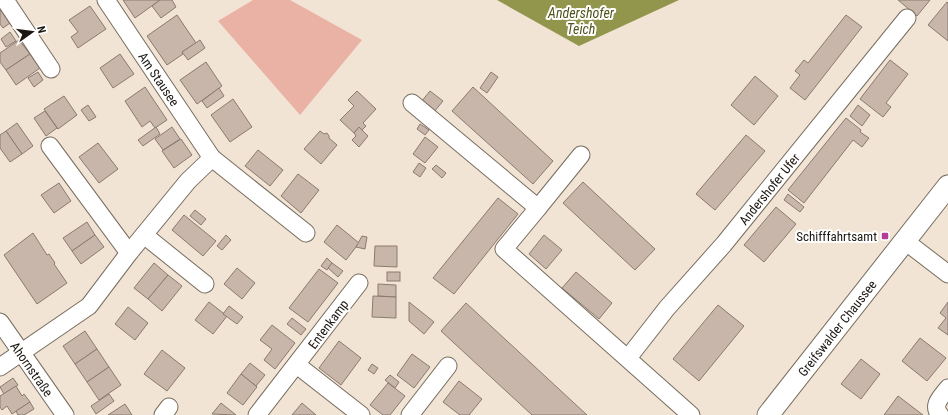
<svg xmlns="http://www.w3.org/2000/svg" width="948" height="415" viewBox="0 0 948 415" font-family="'Roboto Condensed',sans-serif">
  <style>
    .green { fill: #e9b2a4 }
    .water { fill: #92954c }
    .building { fill: #c8b6ab; stroke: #8b7a70 }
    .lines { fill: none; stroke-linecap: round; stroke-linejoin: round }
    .minor-casing { stroke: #776c5e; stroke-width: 19 }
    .major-casing { stroke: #776c5e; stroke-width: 23 }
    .minor { stroke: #fff; stroke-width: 17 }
    .major { stroke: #fff; stroke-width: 21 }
    .poi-dot { fill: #b23e98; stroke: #fff; stroke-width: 1.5 }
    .labels { text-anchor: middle; stroke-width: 4; stroke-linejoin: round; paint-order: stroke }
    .street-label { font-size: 13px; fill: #1c1712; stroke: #fff }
    .poi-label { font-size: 13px; fill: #1c1712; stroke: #fff; text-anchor: end }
    .water-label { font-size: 14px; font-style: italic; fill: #52541d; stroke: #fff }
  </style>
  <rect width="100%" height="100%" fill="#f1e4d4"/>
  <polygon class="green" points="253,0 290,0 362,40 300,115 218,21"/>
  <polygon class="water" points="497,0 679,0 579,46"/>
  <g class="building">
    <polygon points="123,0 160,0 135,18"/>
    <polygon points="160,0 172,0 176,7 161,18 152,6"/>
    <polygon points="898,0 930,0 917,16"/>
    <polygon points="947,2 948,3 948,41 928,25"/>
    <polygon points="90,6 106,29 78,48 71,37 78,32 69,20"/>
    <polygon points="4,8 13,21 3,28 0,24 0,11"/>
    <polygon points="177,15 196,43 182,52 183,54 167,65 147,36"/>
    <polygon points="846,15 862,27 805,100 790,88 800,75 795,71 804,60 808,63"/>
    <polygon points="10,32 16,41 6,47 1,39"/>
    <polygon points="19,40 30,54 6,70 0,62 0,53"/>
    <polygon points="200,40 205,48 188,60 182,52"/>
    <polygon points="30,54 40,68 16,85 6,70"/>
    <polygon points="120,54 134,74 113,88 100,68"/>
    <polygon points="890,60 908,74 886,103 891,107 883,117 860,99"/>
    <polygon points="206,62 222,86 197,104 180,80"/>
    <polygon points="38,72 43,80 34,87 28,78"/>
    <polygon points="491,72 498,77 487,93 480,88"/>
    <polygon points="755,76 778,96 754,125 731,105"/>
    <polygon points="145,87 167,120 155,128 150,121 142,127 125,101"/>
    <polygon points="473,87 553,161 533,184 452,111"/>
    <polygon points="219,88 224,96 207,108 202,101"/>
    <polygon points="357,91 376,109 363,123 366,126 362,130 359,127 354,133 340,120 354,106 348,100"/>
    <polygon points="430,91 443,101 434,112 421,102"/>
    <polygon points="64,96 77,115 58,129 44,109"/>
    <polygon points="233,99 252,127 230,142 211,115"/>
    <polygon points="88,105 96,117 89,121 81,110"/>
    <polygon points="858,105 870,115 862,126 850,116"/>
    <polygon points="45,111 57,128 46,136 34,118"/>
    <polygon points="846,118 861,130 860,132 869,138 862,147 853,140 804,203 788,190"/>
    <polygon points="17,123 33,146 22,154 6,131"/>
    <polygon points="420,124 429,130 425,135 417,129"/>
    <polygon points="156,127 160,134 143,146 138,140"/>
    <polygon points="172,127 180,139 163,150 155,139"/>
    <polygon points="359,127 368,136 359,147 352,140 356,136 354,133"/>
    <polygon points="6,131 22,154 10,162 0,148 0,135"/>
    <polygon points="320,131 324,134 327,133 329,136 329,138 337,145 321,164 304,149"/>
    <polygon points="746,135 765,151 715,210 696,194"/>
    <polygon points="425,137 438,147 425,163 413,154"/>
    <polygon points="181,139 192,155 174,168 162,151"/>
    <polygon points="98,143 118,169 99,183 79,157"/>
    <polygon points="258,150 283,170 270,186 245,166"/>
    <polygon points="419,163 426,168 420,177 413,172"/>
    <polygon points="436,165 446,173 442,178 432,169"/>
    <polygon points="298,174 319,190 301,213 281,196"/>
    <polygon points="583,182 655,249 635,270 563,203"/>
    <polygon points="59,183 71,201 54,213 41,195"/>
    <polygon points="788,194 804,207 800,212 784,200"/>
    <polygon points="498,198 518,214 454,294 433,278"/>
    <polygon points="776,207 796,224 764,262 744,245"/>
    <polygon points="195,210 206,219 201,225 190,216"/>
    <polygon points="184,215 216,241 203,256 172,230"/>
    <polygon points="87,222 95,235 72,251 63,238"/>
    <polygon points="337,225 359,243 346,260 324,242"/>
    <polygon points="33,233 47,255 49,254 55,263 54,264 67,283 37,304 4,255"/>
    <polygon points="95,235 104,247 81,264 72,251"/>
    <polygon points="226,235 231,240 222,250 217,246"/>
    <polygon points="544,235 562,250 546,269 529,254"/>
    <polygon points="362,236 367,237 365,249 356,247"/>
    <polygon points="375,246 397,246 397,267 374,266"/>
    <polygon points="327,258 332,263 327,270 321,266"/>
    <polygon points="154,263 168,275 148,299 134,288"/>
    <polygon points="332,263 343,271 338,277 328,268"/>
    <polygon points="237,268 255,283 242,299 224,284"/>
    <polygon points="319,269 338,283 308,322 289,308"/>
    <rect x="387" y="272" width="13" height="9"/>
    <polygon points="576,272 612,303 599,319 562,288"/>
    <polygon points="168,275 182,286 162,311 148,299"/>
    <polygon points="378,284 396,285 396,297 378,296"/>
    <polygon points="373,296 396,297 396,318 372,317"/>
    <polygon points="209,302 227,316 213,334 195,320"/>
    <polygon points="409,302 434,322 424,334 409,321"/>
    <polygon points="948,302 948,335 938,328 946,318 940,313"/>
    <polygon points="466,303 587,415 532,415 441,331"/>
    <polygon points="718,305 744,326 699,381 673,359"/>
    <polygon points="229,306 243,317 237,324 223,314"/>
    <polygon points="128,307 148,323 135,340 115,324"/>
    <polygon points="292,318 306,329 301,335 287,324"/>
    <polygon points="272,325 295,343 275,369 264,360 272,349 260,340"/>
    <polygon points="85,331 97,349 75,364 63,346"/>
    <polygon points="920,338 946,358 927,381 902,361"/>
    <polygon points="339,341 361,358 341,385 319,368"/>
    <polygon points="97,349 109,367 87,382 75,364"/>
    <polygon points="162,350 185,368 167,391 144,374"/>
    <polygon points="412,354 430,367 414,388 397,375"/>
    <polygon points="861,359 880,374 861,399 841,384"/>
    <polygon points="250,363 265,375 256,386 241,374"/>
    <polygon points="372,364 378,368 374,374 368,370"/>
    <polygon points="109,367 121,385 99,400 87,382"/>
    <polygon points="241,374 257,387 243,405 227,393"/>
    <polygon points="390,375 399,382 395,388 385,380"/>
    <polygon points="13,378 18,385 4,394 0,387"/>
    <polygon points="459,381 482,399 469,415 460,415 443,402"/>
    <polygon points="388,383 405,396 390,415 383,415 370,405"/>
    <polygon points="16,386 22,396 24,394 30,402 12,414 7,406 2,410 0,407 0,396"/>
    <polygon points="109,394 114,401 96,414 91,406"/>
    <polygon points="898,396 923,415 884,415"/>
    <polygon points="30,402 34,409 24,415 18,415 16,411"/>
    <polygon points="221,403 236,415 212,414"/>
    <polygon points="302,403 316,415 292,415"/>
    <polygon points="125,404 132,415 108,415"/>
  </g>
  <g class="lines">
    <g class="minor-casing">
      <g id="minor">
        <polyline points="5,0 51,69"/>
        <polyline points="412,103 538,208 504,249 691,415"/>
        <polyline points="50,146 129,253"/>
        <polyline points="212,158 306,233"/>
        <polyline points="538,208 581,155"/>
        <polyline points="144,235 205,284"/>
        <polyline points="905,241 948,274"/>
        <polyline points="0,322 65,415"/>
        <polyline points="628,358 667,308 724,244 907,18"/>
        <polyline points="297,365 361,415"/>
        <polyline points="0,367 89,306 129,253 188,181 212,158 106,0"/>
        <polyline points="163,415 169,407"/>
        <polyline points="257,415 359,283"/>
        <polyline points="410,415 448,366"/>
        <path d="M940 415C931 405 942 396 948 388"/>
      </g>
    </g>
    <g class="major-casing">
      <polyline id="major" points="768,415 948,186"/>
    </g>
    <use href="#minor" class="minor"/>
    <use href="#major" class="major"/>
  </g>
  <rect class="poi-dot" x="881" y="232" width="8" height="8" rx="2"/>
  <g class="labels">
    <g class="street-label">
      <text transform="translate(159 79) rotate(56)" y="5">Am Stausee</text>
      <text transform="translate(769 189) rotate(-51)" y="5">Andershofer Ufer</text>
      <text transform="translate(328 324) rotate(-53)" y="5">Entenkamp</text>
      <text transform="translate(837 328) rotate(-52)" y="5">Greifswalder Chaussee</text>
      <text transform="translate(32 369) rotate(55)" y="5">Ahornstraße</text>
    </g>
    <g class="poi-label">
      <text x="877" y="241">Schifffahrtsamt</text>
    </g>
    <g class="water-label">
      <text x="581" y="18">Andershofer<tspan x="581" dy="16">Teich</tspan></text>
    </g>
  </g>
  <g transform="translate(32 32) rotate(76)" stroke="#ffffff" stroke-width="3" paint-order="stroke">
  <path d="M0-3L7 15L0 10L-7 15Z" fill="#1c1712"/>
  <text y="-6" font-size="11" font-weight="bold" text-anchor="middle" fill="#1c1712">N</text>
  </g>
</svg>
